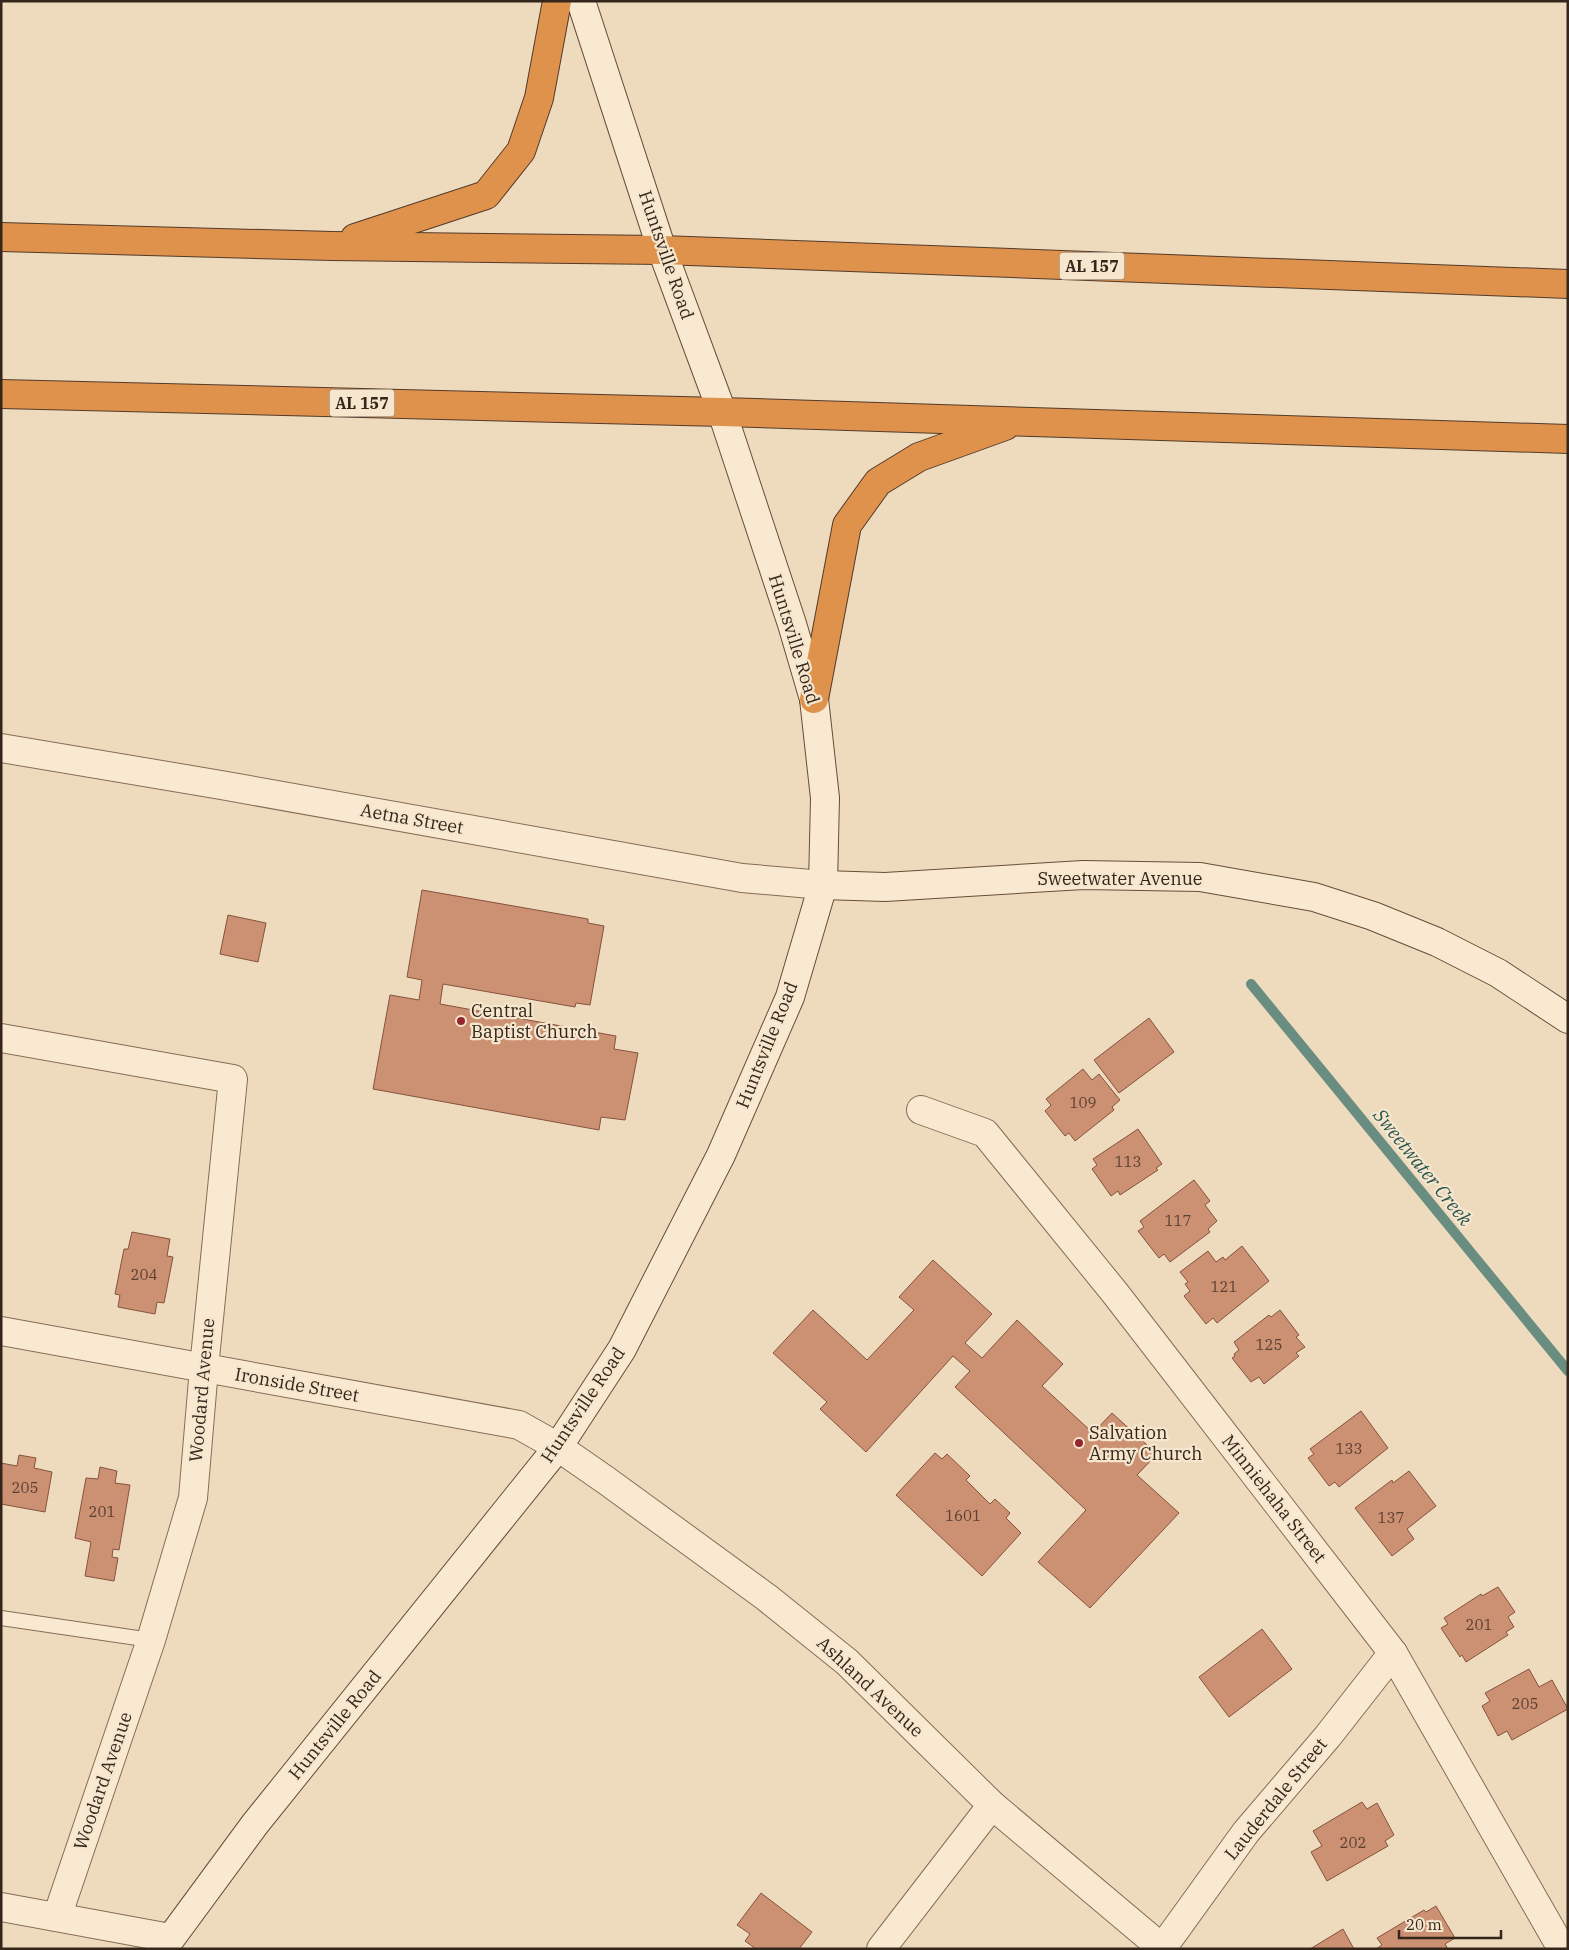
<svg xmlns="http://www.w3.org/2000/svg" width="1569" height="1950" viewBox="0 0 1569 1950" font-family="'IBM Plex Serif',serif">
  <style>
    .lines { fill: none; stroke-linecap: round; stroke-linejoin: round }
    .stream { stroke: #698d81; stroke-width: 10 }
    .building { fill: #cc9073; stroke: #85533c }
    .lane-casing { stroke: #866c57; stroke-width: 16 }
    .street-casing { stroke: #866c57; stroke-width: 30 }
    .secondary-casing { stroke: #674d3a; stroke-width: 30 }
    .highway-casing { stroke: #533a2b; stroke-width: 30 }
    .lane { stroke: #f9e9d1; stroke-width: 14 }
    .street { stroke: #f9e9d1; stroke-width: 28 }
    .secondary { stroke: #f9e9d1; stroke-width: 28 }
    .highway { stroke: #df924c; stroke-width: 28 }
    .poi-dot { fill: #952631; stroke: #f5e6cd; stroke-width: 2 }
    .labels { text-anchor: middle; stroke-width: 4.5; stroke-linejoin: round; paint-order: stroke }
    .number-label { font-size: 15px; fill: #5b4031 }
    .shield { fill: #f5e6cd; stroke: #6f6050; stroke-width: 1 }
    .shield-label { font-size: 16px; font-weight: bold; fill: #35261b }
    .street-label { font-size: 18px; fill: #35261b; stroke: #f5e6cd }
    .poi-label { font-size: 18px; fill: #35261b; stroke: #f5e6cd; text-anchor: start }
    .water-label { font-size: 19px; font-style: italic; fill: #2a554f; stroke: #f5e6cd }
  </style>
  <rect width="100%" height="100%" fill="#eedbbe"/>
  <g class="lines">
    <polyline class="stream" points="1251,984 1568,1371"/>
  </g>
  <g class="building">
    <polygon points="422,890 588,919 588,923 604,926 590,1005 576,1003 575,1007 443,984 440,1004 616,1036 614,1049 638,1053 625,1120 601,1117 599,1130 373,1089 390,995 419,1000 422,980 407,977"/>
    <polygon points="228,915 266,923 258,962 220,954"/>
    <polygon points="1149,1018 1174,1052 1119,1093 1094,1060"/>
    <polygon points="1083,1069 1092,1080 1099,1074 1120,1100 1112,1107 1114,1110 1075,1141 1069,1133 1065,1136 1045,1111 1051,1105 1046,1099"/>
    <polygon points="1138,1129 1162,1164 1156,1168 1158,1170 1120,1195 1118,1191 1111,1196 1092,1169 1097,1165 1093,1159"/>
    <polygon points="1194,1180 1210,1201 1205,1205 1217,1221 1208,1229 1210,1232 1170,1262 1164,1254 1159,1258 1138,1231 1144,1227 1140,1221"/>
    <polygon points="132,1232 170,1239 167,1256 173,1257 164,1303 157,1302 155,1314 118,1307 120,1295 115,1294 124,1249 128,1249"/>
    <polygon points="1242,1246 1269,1281 1217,1323 1213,1318 1206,1324 1184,1296 1190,1291 1185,1284 1188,1282 1180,1272 1208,1251 1216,1262 1223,1257 1225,1260"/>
    <polygon points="933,1260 992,1314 965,1343 982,1358 1017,1320 1063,1364 1042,1386 1093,1433 1112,1413 1157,1454 1137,1475 1179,1513 1090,1608 1038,1562 1086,1510 955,1387 970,1371 953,1356 866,1452 820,1409 827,1402 773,1353 813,1310 867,1360 914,1310 899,1297"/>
    <polygon points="1280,1310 1299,1335 1296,1337 1305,1347 1296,1353 1299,1356 1264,1384 1259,1377 1251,1382 1232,1358 1235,1356 1234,1354 1239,1350 1234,1342 1269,1315 1271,1317"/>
    <polygon points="1361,1411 1388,1448 1339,1487 1335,1482 1329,1486 1308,1458 1314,1454 1310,1449"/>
    <polygon points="935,1453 942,1459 947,1454 970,1476 966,1480 990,1504 995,1499 1010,1513 1006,1518 1021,1533 982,1576 896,1495"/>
    <polygon points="19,1455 36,1458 34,1468 52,1472 45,1512 1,1504 1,1463 17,1466"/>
    <polygon points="100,1467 117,1471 115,1483 130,1485 119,1550 113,1549 112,1557 118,1558 114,1581 85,1576 91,1542 75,1538 86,1478 98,1479"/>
    <polygon points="1409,1471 1436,1506 1407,1529 1414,1539 1392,1556 1355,1508 1392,1480 1393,1483"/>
    <polygon points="1498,1587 1515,1612 1508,1617 1514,1627 1506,1632 1508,1635 1466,1662 1462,1655 1460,1657 1441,1628 1448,1624 1444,1618 1481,1594 1482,1596"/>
    <polygon points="1262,1629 1292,1669 1229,1717 1199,1677"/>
    <polygon points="1529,1669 1539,1687 1552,1680 1568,1709 1512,1740 1507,1731 1498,1736 1482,1706 1490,1701 1485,1693"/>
    <polygon points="1362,1802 1367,1809 1377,1803 1394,1835 1385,1841 1388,1846 1327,1881 1311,1852 1322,1846 1313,1831"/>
    <polygon points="761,1893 812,1932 799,1949 756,1949 745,1941 750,1934 737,1925"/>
    <polygon points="1436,1906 1455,1938 1445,1944 1448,1949 1376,1949 1382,1945 1377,1938 1424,1910 1426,1912"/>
    <polygon points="1343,1929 1354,1949 1310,1949"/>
  </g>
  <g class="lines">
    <g class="lane-casing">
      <polyline id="lane" points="1,1618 151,1640"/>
    </g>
    <g class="street-casing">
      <g id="street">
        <polyline points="1,748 221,785 742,878 823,885"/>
        <polyline points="1,1038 233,1079 204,1368 193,1498 151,1640 57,1917"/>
        <polyline points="921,1110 985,1133 1115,1293 1393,1653 1562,1949"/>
        <polyline points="1,1331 519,1425 558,1447 607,1481 766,1597 847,1662 992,1805 1163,1949"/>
        <polyline points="1,1907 170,1938"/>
        <polyline points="1163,1947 1246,1832 1328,1736 1393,1653"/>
        <polyline points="881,1949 992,1805"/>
      </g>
    </g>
    <g class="secondary-casing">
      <g id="secondary">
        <polyline points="823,885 885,887 1083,875 1200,877 1314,897 1373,916 1437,942 1498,973 1568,1019"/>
        <polyline points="163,1949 255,1824 558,1447 622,1349 721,1155 790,997 823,885 825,798 814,699 792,624 722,412 662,250 581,1"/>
      </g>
    </g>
    <g class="highway-casing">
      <g id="highway">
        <polyline points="1,237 332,246 662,250 1568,284"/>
        <polyline points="355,238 486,195 521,151 539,98 557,1"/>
        <polyline points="1,394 722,412 1568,439"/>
        <polyline points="814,699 847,525 878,482 919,457 1005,426"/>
      </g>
    </g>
    <use href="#lane" class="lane"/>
    <use href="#street" class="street"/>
    <use href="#secondary" class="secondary"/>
    <use href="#highway" class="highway"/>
  </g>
  <g class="poi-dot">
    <circle cx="461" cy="1021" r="5"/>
    <circle cx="1079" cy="1443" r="5"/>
  </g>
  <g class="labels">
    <g class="number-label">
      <text x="1083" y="1108">109</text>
      <text x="1128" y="1167">113</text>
      <text x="1178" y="1226">117</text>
      <text x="144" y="1280">204</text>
      <text x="1224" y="1292">121</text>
      <text x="1269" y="1350">125</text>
      <text x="1349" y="1454">133</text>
      <text x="25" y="1493">205</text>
      <text x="102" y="1517">201</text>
      <text x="963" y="1521">1601</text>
      <text x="1391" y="1523">137</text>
      <text x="1479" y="1630">201</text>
      <text x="1525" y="1709">205</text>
      <text x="1353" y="1848">202</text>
    </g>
    <g class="shield">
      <rect x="1059.5" y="252.5" width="65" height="27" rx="4"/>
      <rect x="329.5" y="389.5" width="65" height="27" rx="4"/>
    </g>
    <g class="shield-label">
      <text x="1092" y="272">AL 157</text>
      <text x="362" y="409">AL 157</text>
    </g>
    <g class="street-label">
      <text transform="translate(666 255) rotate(71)" y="6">Huntsville Road</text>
      <text transform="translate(794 639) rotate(73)" y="6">Huntsville Road</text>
      <text transform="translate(412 819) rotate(10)" y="6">Aetna Street</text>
      <text x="1120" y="885">Sweetwater Avenue</text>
      <text transform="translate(767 1045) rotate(-68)" y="6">Huntsville Road</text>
      <text transform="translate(297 1385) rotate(10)" y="6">Ironside Street</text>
      <text transform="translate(202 1390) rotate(-85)" y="6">Woodard Avenue</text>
      <text transform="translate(583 1405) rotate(-56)" y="6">Huntsville Road</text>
      <text transform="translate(1274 1499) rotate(52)" y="6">Minniehaha Street</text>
      <text transform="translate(870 1687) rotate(43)" y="6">Ashland Avenue</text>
      <text transform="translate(335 1725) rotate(-51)" y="6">Huntsville Road</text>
      <text transform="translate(103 1781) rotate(-71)" y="6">Woodard Avenue</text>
      <text transform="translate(1276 1799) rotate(-51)" y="6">Lauderdale Street</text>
    </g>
    <g class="poi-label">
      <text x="471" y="1017">Central<tspan x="471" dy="21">Baptist Church</tspan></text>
      <text x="1089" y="1439">Salvation<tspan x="1089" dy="21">Army Church</tspan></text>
    </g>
    <g class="water-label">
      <text transform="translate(1423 1167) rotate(51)" y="7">Sweetwater Creek</text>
    </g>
  </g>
  <rect width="1569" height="1950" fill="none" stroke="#35261b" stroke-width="5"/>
  <path d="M1399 1930v8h102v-8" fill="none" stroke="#35261b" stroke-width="2.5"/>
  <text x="1406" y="1930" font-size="15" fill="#35261b" stroke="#f5e6cd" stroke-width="4" paint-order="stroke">20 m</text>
</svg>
